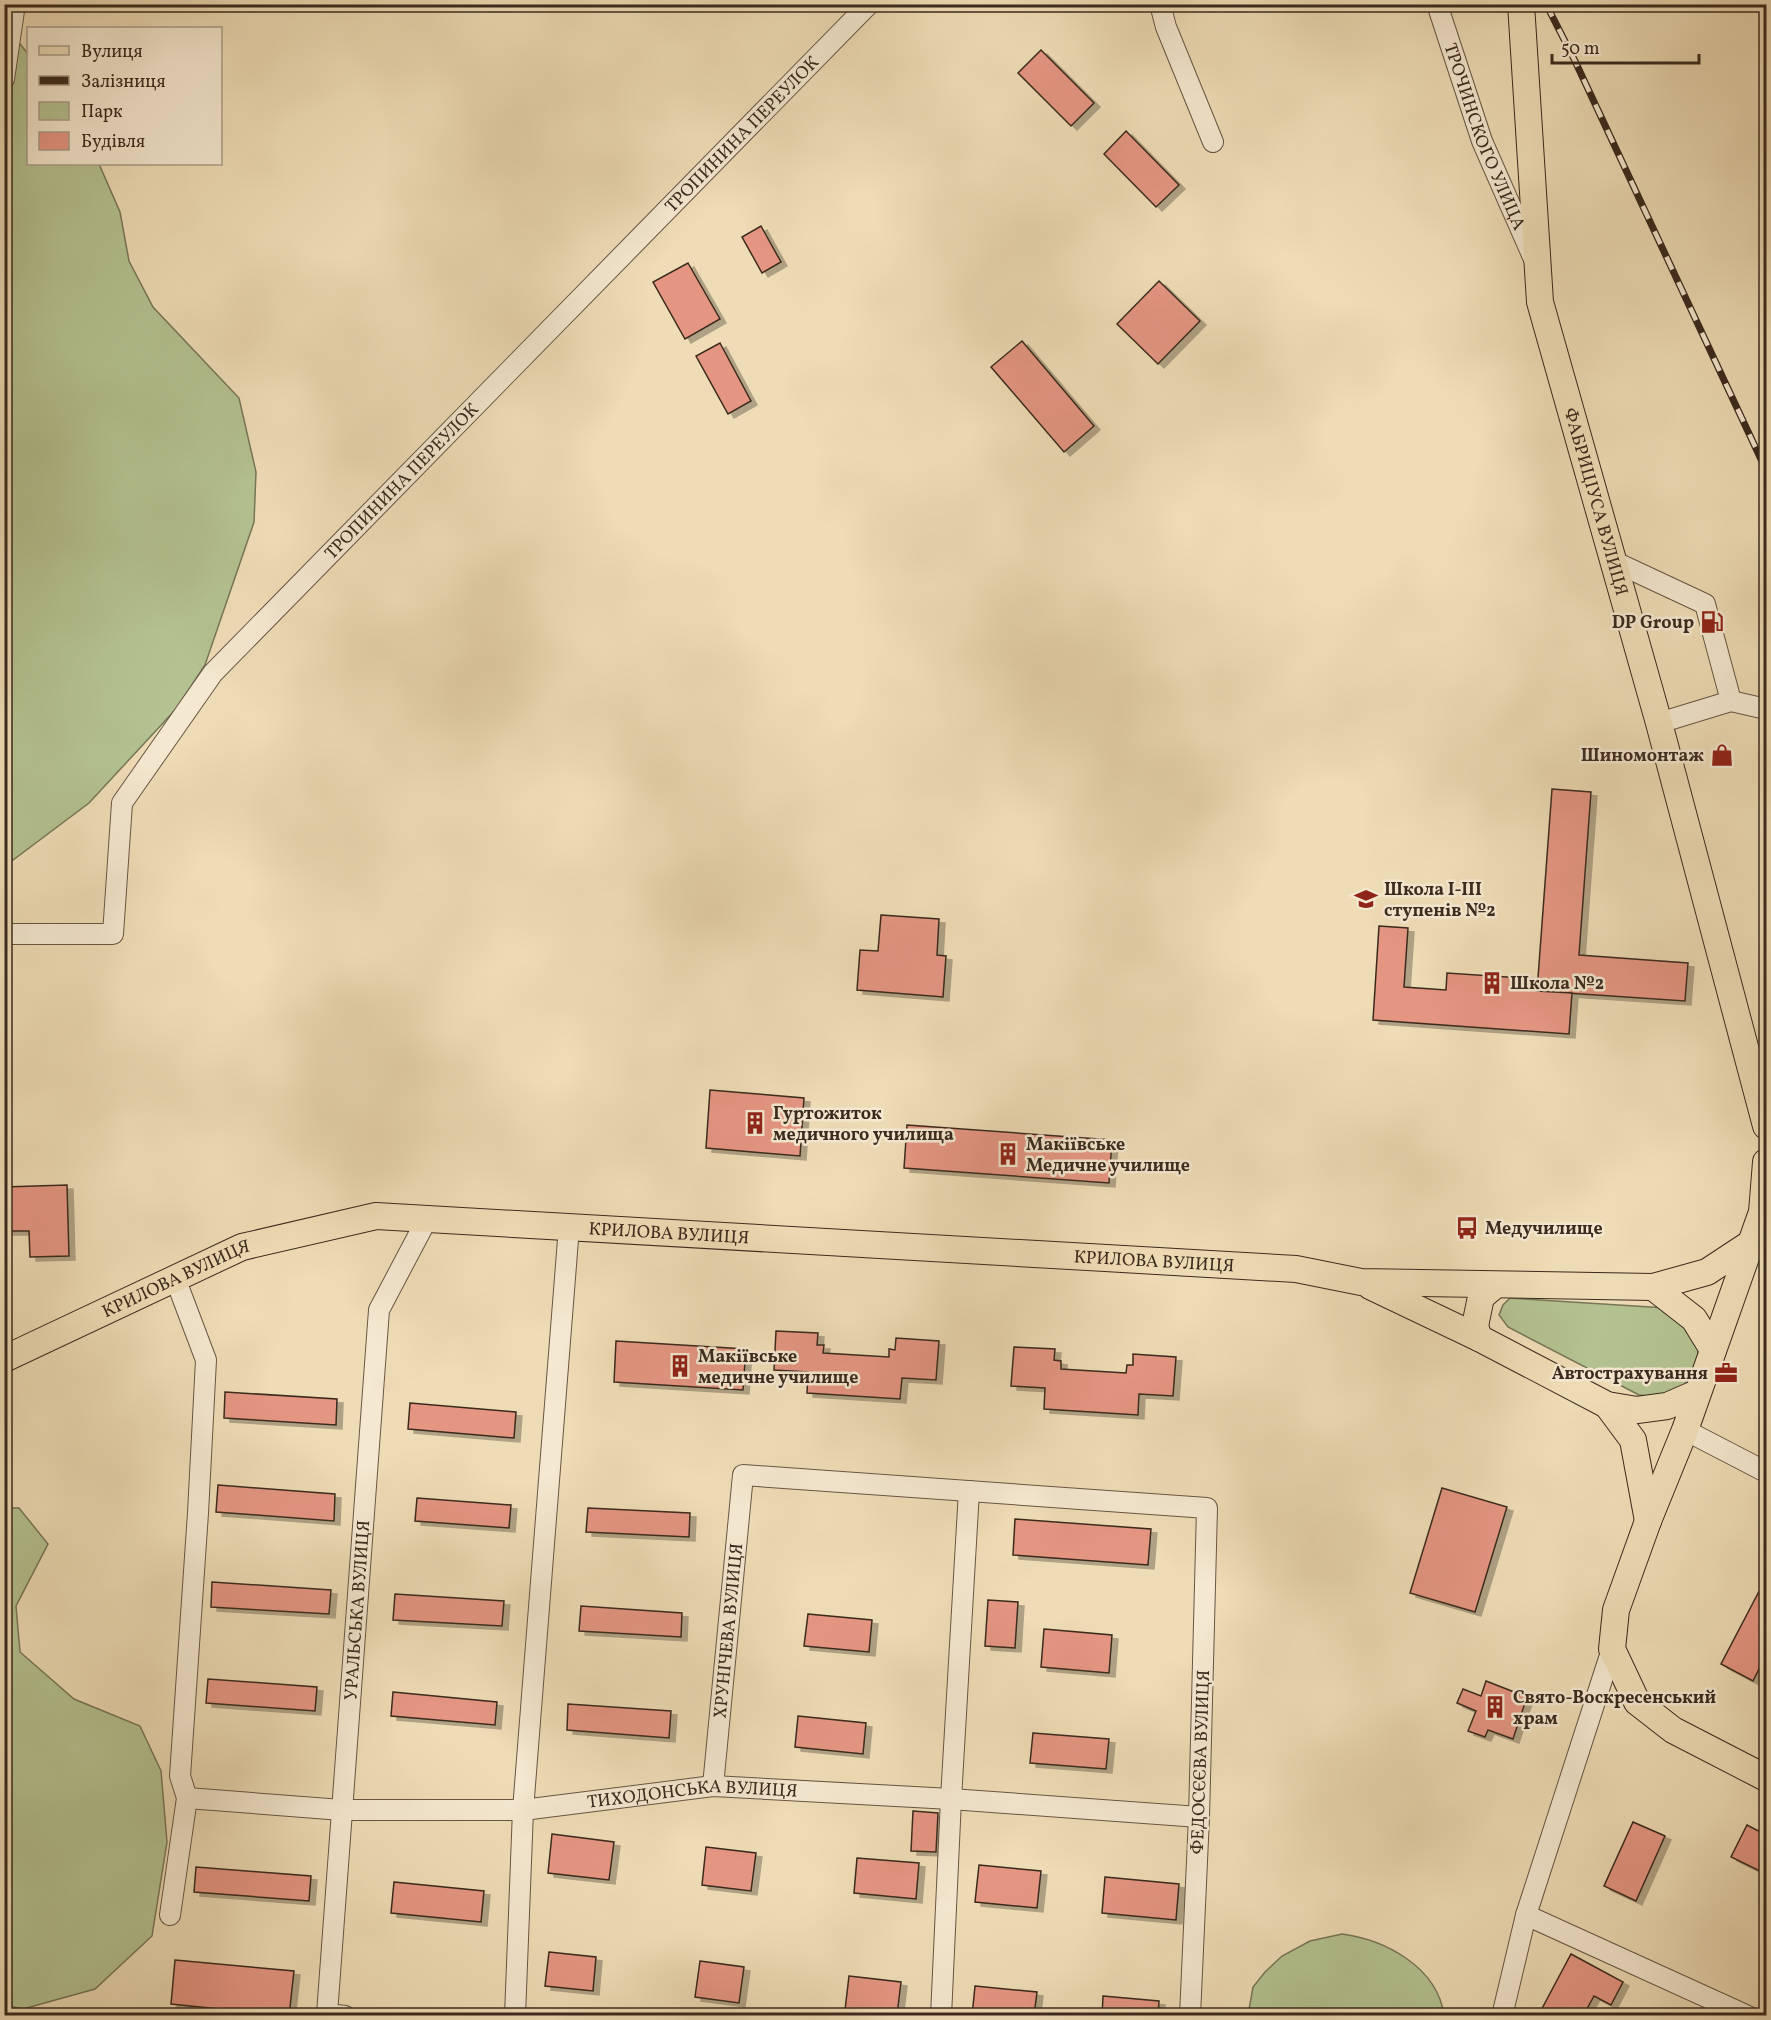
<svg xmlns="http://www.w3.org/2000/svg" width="1771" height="2020" viewBox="0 0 1771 2020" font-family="Vollkorn,serif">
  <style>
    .green { fill: #b4c291; stroke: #777658; stroke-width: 1.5 }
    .building { fill: #e59683; stroke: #3a2a1e; stroke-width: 1.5; filter: url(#shadow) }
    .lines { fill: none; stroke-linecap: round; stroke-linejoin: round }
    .minor-casing { stroke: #675644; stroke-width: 22 }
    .major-casing { stroke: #3a2a1e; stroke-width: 28 }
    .minor { stroke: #f4e8d0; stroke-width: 20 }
    .major { stroke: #eedcb6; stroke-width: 26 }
    .rail-casing { stroke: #3a2a1e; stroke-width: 7 }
    .rail { stroke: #f4e8d0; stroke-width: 4.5; stroke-dasharray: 14; stroke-linecap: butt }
    .labels { text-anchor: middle; stroke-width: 5; stroke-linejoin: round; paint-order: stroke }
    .street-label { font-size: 18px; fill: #3a2a1e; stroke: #f4e8d0 }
    .poi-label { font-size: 18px; font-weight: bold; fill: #3a2a1e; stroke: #f4e8d0; text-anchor: start }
  </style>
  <defs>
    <filter id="shadow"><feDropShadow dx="6" dy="4" stdDeviation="0" flood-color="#0004"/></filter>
  </defs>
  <rect width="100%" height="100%" fill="#eedcb6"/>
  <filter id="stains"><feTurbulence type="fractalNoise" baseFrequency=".00333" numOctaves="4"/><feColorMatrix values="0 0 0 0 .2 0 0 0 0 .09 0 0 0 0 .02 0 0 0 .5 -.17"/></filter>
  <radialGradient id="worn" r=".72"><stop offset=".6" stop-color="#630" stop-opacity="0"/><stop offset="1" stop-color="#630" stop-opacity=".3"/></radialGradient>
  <g class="green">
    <polygon points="5,30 17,40 28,54 28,164 99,164 120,212 129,261 153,307 239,398 256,472 254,522 205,665 176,709 89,803 5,866"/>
    <polygon points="1510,1298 1666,1308 1690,1324 1699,1343 1697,1364 1685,1384 1675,1392 1658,1397 1639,1395 1508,1327 1499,1315 1503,1305"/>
    <polygon points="5,1508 19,1508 48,1544 16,1606 20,1652 74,1699 140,1726 161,1771 167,1842 152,1936 95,1989 23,2009 4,2005"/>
    <path d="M1342 1934C1386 1940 1437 1967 1444 2015H1248L1253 1987 1265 1972 1282 1956 1310 1941Z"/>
  </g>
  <g class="building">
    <polygon points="1041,50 1094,103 1071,126 1018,73"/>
    <polygon points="1126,131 1179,185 1156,207 1104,154"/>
    <polygon points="761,226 781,262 762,273 742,237"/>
    <polygon points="688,263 720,319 685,339 653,282"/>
    <polygon points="1159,281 1200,321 1158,364 1117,324"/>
    <polygon points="1022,341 1094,426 1064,452 991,367"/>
    <polygon points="720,343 751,401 728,414 696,356"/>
    <polygon points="1552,789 1591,792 1579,955 1688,963 1685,1001 1537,991"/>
    <polygon points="881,915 939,919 937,955 946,956 943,997 857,990 860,950 878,951"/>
    <polygon points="1379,926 1408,928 1404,987 1446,990 1447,973 1538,979 1537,991 1572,993 1569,1034 1373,1020"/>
    <polygon points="710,1090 804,1098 800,1156 706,1148"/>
    <polygon points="907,1125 1112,1140 1109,1183 904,1168"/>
    <polygon points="67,1185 69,1256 30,1257 29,1231 4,1231 4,1187"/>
    <polygon points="776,1331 818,1333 817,1345 824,1345 823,1353 889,1357 889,1349 895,1350 896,1338 939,1341 936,1380 902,1378 900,1399 807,1393 808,1372 774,1370"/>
    <polygon points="616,1341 746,1349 743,1390 614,1382"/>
    <polygon points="1014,1347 1055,1349 1054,1360 1061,1361 1061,1369 1126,1373 1127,1365 1133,1365 1133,1354 1176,1357 1173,1396 1139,1394 1138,1415 1044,1409 1045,1388 1011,1386"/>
    <polygon points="225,1392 337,1399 336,1425 224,1418"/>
    <polygon points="410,1403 516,1412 514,1438 408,1429"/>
    <polygon points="218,1485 335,1494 334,1521 216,1512"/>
    <polygon points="1442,1488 1507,1507 1475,1612 1410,1593"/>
    <polygon points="417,1498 511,1505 509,1528 415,1521"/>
    <polygon points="588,1508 690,1513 689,1537 586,1532"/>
    <polygon points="1015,1519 1151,1529 1148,1565 1013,1555"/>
    <polygon points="1766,1578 1766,1655 1753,1681 1721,1664"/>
    <polygon points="212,1582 331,1590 329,1614 211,1607"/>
    <polygon points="395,1594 504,1601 502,1626 393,1620"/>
    <polygon points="988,1600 1018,1602 1015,1648 985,1646"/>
    <polygon points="581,1606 682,1613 681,1637 579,1631"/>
    <polygon points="808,1614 872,1620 869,1652 804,1646"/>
    <polygon points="1044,1629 1112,1635 1109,1673 1041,1667"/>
    <polygon points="208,1679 317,1687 315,1711 206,1703"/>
    <polygon points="1486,1681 1527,1697 1513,1739 1488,1730 1485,1737 1468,1731 1476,1711 1457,1703 1463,1689 1481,1696"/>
    <polygon points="393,1692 497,1702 495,1725 391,1716"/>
    <polygon points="568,1704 671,1711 669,1738 567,1730"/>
    <polygon points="798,1716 866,1723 863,1754 795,1747"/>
    <polygon points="1033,1733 1109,1739 1106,1769 1030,1763"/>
    <polygon points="913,1811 938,1813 936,1852 911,1851"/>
    <polygon points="1633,1822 1665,1836 1636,1901 1604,1886"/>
    <polygon points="1747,1825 1766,1835 1766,1874 1731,1857"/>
    <polygon points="552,1834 614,1842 609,1880 548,1873"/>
    <polygon points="706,1847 756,1853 751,1891 702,1885"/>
    <polygon points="857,1858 919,1863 916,1899 854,1893"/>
    <polygon points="979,1865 1041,1871 1037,1908 975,1902"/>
    <polygon points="196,1867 311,1876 309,1901 194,1892"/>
    <polygon points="1105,1877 1179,1884 1176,1920 1102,1913"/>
    <polygon points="394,1882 484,1891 481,1922 391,1913"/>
    <polygon points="549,1952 596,1957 593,1991 545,1986"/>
    <polygon points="1571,1954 1623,1982 1611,2005 1594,1996 1583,2016 1538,2016"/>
    <polygon points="175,1960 294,1971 289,2016 171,2004"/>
    <polygon points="700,1961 744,1967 739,2003 695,1997"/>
    <polygon points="849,1976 901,1982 897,2015 845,2010"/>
    <polygon points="975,1986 1037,1992 1034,2016 972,2016"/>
    <polygon points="1103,1996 1159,2001 1158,2016 1102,2016"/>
  </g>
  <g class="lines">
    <g class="minor-casing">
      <g id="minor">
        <polyline points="1160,4 1166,27 1213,142"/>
        <path id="s1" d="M1437 4 1482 141 1533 257"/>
        <polyline points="4,79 15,4"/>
        <polyline points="1613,561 1705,604 1731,701 1659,723"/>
        <polyline points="1731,701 1766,709"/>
        <path id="s2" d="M4 934H113L122 803 213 673 869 4"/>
        <polyline points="1685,1430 1766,1472"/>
        <path id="s3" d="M713 1786 743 1475 1207 1508 1199 1817 1190 2016"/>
        <path id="s4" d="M187 1798 342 1810H523L713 1786 951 1799 1199 1817"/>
        <polyline points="170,1915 187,1798 180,1776 198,1513 206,1360 175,1278"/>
        <polyline points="1526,1915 1748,2016"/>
        <path id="s5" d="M345 2016 327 2014 379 1310 427 1219"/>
        <polyline points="515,2016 523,1810 569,1227"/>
        <polyline points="941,2016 951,1799 969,1491"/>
        <polyline points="1502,2016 1526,1915 1612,1649"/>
      </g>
    </g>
    <g class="major-casing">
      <g id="major">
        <path id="s6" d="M1521 4 1540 302 1659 723 1766 1126"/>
        <polyline points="1766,1162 1762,1212 1685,1430 1648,1521 1616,1610 1612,1649 1637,1702 1673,1730 1766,1778"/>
        <polyline points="1370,1286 1479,1338 1607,1405 1637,1410 1667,1406 1697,1393"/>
        <polyline points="1653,1287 1694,1319 1713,1350"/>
        <polyline points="1479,1338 1475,1326 1481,1297 1494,1286"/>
        <path id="s7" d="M4 1359 242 1247 376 1216 1296 1269 1361 1282 1653 1287 1707 1272 1751 1243"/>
        <polyline points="1607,1405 1633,1440 1648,1521"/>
      </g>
    </g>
    <use href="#minor" class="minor"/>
    <use href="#major" class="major"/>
    <g class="rail-casing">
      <polyline id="rail" points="1546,4 1575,61 1766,470"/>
    </g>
    <use href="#rail" class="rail"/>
  </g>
  <defs>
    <g id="fuel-bare" transform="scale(1.8)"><path d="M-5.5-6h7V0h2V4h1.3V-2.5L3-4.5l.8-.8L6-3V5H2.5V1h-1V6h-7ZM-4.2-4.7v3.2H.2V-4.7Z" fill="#8f2418" stroke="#f4e8d0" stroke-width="2.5" paint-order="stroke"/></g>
    <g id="shop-bare" transform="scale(1.8)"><path d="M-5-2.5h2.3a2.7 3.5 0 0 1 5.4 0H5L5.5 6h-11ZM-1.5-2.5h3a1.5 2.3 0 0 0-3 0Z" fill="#8f2418" stroke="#f4e8d0" stroke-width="2.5" paint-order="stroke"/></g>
    <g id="school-bare" transform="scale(1.8)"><path d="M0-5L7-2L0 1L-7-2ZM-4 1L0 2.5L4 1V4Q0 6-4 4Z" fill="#8f2418" stroke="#f4e8d0" stroke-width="2.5" paint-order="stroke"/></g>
    <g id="building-bare" transform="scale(1.8)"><path d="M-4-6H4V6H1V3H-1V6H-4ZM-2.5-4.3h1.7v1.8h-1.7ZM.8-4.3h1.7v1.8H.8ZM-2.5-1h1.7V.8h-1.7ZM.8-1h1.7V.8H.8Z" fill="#8f2418" stroke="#f4e8d0" stroke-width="2.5" paint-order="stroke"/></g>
    <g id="bus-bare" transform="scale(1.8)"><path d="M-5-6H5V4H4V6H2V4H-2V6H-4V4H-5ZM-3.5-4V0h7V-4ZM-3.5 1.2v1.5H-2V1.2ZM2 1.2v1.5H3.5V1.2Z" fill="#8f2418" stroke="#f4e8d0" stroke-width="2.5" paint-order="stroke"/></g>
    <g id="office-bare" transform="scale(1.8)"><path d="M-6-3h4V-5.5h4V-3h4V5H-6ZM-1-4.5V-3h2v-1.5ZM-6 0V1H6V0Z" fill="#8f2418" stroke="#f4e8d0" stroke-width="2.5" paint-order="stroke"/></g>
  </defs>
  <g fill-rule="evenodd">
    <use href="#fuel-bare" x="1712" y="622"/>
    <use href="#shop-bare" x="1722" y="755"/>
    <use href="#school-bare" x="1366" y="899"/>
    <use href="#building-bare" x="1492" y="983"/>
    <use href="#building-bare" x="755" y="1123"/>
    <use href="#building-bare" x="1008" y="1154"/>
    <use href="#bus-bare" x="1467" y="1228"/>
    <use href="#building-bare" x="680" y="1366"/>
    <use href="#office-bare" x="1726" y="1373"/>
    <use href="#building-bare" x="1495" y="1707"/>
  </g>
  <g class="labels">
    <g class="street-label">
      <text dy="6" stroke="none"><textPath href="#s2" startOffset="1154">ТРОПИНИНА ПЕРЕУЛОК</textPath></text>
      <text dy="6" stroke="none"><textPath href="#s1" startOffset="141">ТРОЧИНСКОГО УЛИЦА</textPath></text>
      <text dy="6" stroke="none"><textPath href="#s2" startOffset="668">ТРОПИНИНА ПЕРЕУЛОК</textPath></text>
      <text dy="6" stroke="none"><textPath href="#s6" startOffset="506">ФАБРИЦІУСА ВУЛИЦЯ</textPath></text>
      <text dy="6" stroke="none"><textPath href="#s7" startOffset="694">КРИЛОВА ВУЛИЦЯ</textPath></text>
      <text dy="6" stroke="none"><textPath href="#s7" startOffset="1180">КРИЛОВА ВУЛИЦЯ</textPath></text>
      <text dy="6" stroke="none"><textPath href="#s7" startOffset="190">КРИЛОВА ВУЛИЦЯ</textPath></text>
      <text dy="6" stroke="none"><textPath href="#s5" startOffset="423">УРАЛЬСЬКА ВУЛИЦЯ</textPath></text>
      <text dy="6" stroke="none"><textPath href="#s3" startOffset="156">ХРУНІЧЕВА ВУЛИЦЯ</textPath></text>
      <text transform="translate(1200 1762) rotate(-88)" y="6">ФЕДОСЄЄВА ВУЛИЦЯ</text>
      <text dy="6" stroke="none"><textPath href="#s4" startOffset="507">ТИХОДОНСЬКА ВУЛИЦЯ</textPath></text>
    </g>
    <g class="poi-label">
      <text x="1694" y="628" text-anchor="end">DP Group</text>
      <text x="1704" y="761" text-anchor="end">Шиномонтаж</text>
      <text x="1384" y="895">Школа I-III<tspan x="1384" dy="21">ступенів №2</tspan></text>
      <text x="1510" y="989">Школа №2</text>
      <text x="773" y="1119">Гуртожиток<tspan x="773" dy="21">медичного училища</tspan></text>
      <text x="1026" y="1150">Макіївське<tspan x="1026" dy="21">Медичне училище</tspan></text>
      <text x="1485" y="1234">Медучилище</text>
      <text x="698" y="1362">Макіївське<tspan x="698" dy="21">медичне училище</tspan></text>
      <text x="1708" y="1379" text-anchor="end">Автострахування</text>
      <text x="1513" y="1703">Свято-Воскресенський<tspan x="1513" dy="21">храм</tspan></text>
    </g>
  </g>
  <rect width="1771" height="2020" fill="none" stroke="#eedcb6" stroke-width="24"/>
  <rect x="6" y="6" width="1759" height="2008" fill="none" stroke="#3a2a1e" stroke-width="3"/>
  <rect x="12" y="12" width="1747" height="1996" fill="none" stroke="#3a2a1e" stroke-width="1.5"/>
  <rect x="27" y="27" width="195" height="138" fill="#f4e8d0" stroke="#aa9c89" stroke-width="1.5"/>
  <rect x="39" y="46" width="30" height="9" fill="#eedcb6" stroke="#aa9c89" stroke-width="1.5"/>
  <text x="81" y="57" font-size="18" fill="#3a2a1e">Вулиця</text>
  <rect x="39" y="76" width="30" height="9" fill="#3a2a1e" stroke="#aa9c89" stroke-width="1.5"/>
  <text x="81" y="87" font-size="18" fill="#3a2a1e">Залізниця</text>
  <rect x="39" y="102" width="30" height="18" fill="#b4c291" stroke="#aa9c89" stroke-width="1.5"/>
  <text x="81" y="117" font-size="18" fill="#3a2a1e">Парк</text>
  <rect x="39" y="132" width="30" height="18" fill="#e59683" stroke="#aa9c89" stroke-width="1.5"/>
  <text x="81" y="147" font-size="18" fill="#3a2a1e">Будівля</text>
  <path d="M1552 54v9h147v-9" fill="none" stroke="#3a2a1e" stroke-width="3"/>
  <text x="1561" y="54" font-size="18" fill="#3a2a1e" stroke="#f4e8d0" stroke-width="4.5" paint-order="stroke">50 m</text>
  <rect width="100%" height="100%" filter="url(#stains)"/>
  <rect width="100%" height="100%" fill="url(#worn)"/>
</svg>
